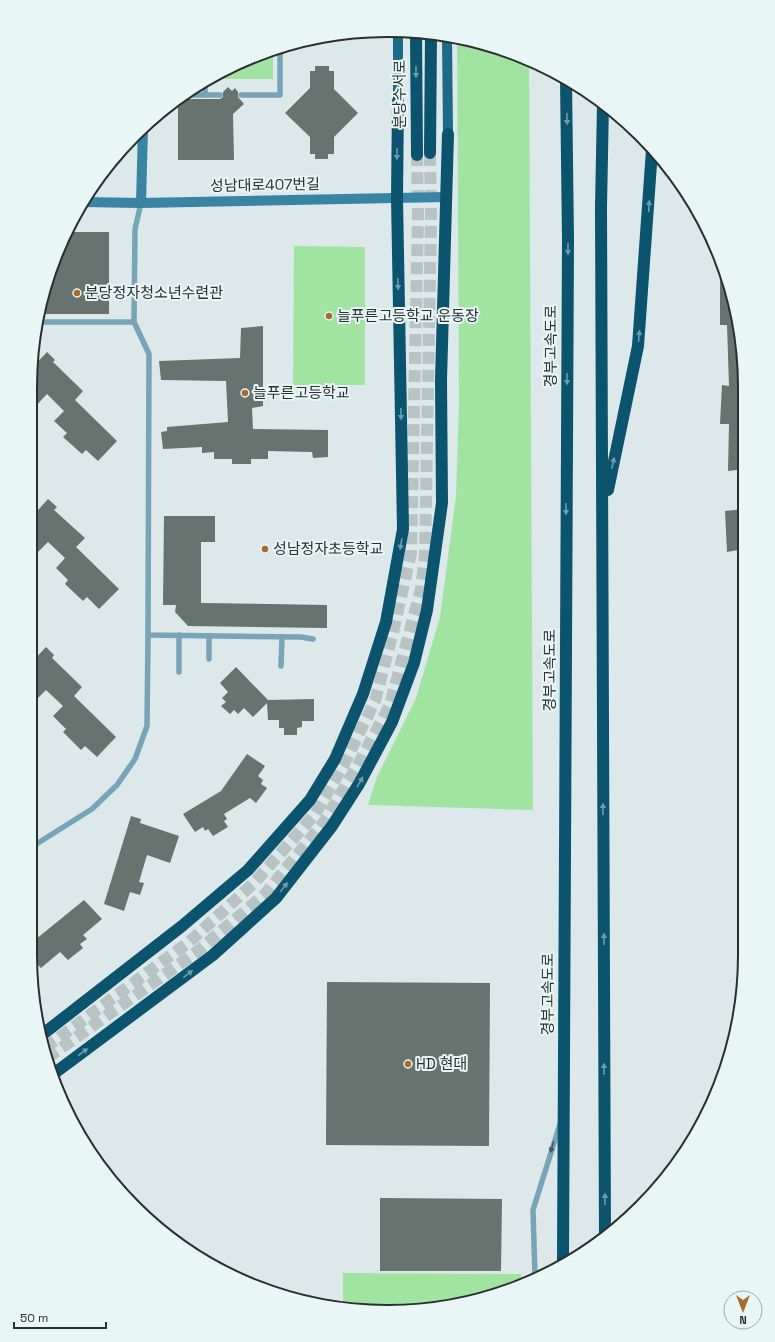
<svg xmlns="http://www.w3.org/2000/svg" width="775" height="1342" viewBox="0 0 775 1342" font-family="'Space Grotesk','Noto Sans KR',sans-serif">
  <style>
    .green { fill: #a1e4a2 }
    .building { fill: #68726f }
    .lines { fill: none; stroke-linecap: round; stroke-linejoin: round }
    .highway-tunnel { stroke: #b8c3c4; stroke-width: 12; stroke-dasharray: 12 6; stroke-linecap: butt }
    .lane { stroke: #77a4b9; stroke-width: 5.5 }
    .secondary { stroke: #3984a2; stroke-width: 10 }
    .primary { stroke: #1a6a88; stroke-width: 10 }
    .highway { stroke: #0c536d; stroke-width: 12 }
    .oneway { fill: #6f9cab }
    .oneway2 { fill: #45585f }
    .poi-dot { fill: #a86b2f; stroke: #e9f6f6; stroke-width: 1.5 }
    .labels { text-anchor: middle; stroke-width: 4; stroke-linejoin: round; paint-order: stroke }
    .street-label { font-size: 15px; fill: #2a2f2f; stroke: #e9f6f6 }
    .poi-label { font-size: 15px; fill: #2a2f2f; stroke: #e9f6f6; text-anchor: start }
    .rim { fill: none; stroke: #2a2f2f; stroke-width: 2 }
  </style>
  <rect width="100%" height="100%" fill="#dce8e9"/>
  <g class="green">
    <polygon points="457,37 529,60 533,810 368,805 377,777 416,698 440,617 456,496 459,403"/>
    <polygon points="273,50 273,79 214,79 214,77 250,57"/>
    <polygon points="294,246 365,247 365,385 293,385"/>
    <polygon points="343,1273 521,1274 521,1283 503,1293 411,1311 343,1304"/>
  </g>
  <g class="building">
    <polygon points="315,66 329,66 329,71 334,71 334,89 358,113 334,137 334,154 328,154 328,159 315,159 315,154 310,154 310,137 285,113 310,88 310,71 315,71"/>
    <polygon points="228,87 232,91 235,88 238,92 238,97 244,104 233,114 234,160 178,160 178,99 220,99 223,97 223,92"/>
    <polygon points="69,232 109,232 109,314 41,314 49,272"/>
    <polygon points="720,265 723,265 726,273 744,364 744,469 728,471 729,424 720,424 722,385 729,386 727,325 720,325"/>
    <polygon points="263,326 263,406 252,408 253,429 328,430 328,457 313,458 312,452 268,451 268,459 251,459 251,464 232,464 232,459 214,459 214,452 202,453 202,447 163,449 161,432 167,431 167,427 228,422 226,381 161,380 159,361 240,358 241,328"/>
    <polygon points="47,352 55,360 53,362 83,391 75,400 117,441 98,461 86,450 82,454 63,437 67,433 54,421 64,411 47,394 31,411 31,369"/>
    <polygon points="48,499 57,507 54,510 85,538 76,547 119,589 99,609 87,597 83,601 65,584 68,580 56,568 65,558 48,542 31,559 31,518"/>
    <polygon points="744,509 744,549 727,552 725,511"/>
    <polygon points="164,516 215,516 215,542 201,542 201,603 327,605 327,628 188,626 175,612 176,605 163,605"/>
    <polygon points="46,647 54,655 52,658 82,687 74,696 116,737 97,757 85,746 81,750 63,732 66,729 53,716 63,706 46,690 30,706 30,664"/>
    <polygon points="236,667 268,700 314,699 314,721 302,721 302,727 297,728 297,735 284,735 284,728 279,728 279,720 268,720 267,703 253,717 244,708 238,714 234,710 230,714 221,706 226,702 222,698 228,692 220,683"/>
    <polygon points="247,754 265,766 258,776 263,780 261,784 267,788 256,803 250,798 224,814 227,819 224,821 228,827 213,836 208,829 205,831 203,827 195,832 183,814 221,791"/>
    <polygon points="131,816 141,819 140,823 179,836 170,863 147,855 139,882 144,883 140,895 130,892 124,911 104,904"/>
    <polygon points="84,900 102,919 83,935 87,939 80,944 83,948 68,960 60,952 41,968 35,962 31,963 30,944"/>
    <polygon points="327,982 490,983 489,1146 326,1145"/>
    <polygon points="380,1198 502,1199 501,1271 380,1271"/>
  </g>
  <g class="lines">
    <g class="highway-tunnel">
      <polyline points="45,1048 189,942 254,883 315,814 343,766 375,701 393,632 411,553 418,216 417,155"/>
      <polyline points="47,1058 198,951 266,893 324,822 355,770 390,705 421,589 425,555 431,216 430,153"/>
    </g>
    <g class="lane">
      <polyline points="205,82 205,95"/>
      <polyline points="183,95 220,95"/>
      <polyline points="241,95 280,95 280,48"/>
      <polyline points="39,322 134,322 135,229 141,203"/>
      <polyline points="134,322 149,354 148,635 301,637 313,639"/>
      <polyline points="179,635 179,672"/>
      <polyline points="209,636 209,659"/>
      <polyline points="281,666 282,637"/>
      <polyline points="30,848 92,809 117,785 135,759 147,726 148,635"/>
      <polyline points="535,1276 533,1210 560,1124"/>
    </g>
    <g class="secondary">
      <polyline points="84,202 141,203 446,197"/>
      <polyline points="141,203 143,128"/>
    </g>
    <g class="primary">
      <polyline points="398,31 398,101"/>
      <polyline points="447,36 448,134"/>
    </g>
    <g class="highway">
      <polyline points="416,33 417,155"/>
      <polyline points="603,104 601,207 605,1238"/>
      <polyline points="430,153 431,34"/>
      <polyline points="608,490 638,346 652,150"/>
      <polyline points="43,1034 182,926 248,870 310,800 335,759 363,694 386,622 403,529 397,198 398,101"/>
      <polyline points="52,1075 213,955 276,898 332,826 359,784 392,722 414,663 427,610 442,503 441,380 448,134"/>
      <polyline points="563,1260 568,240 566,80"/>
    </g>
  </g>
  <defs><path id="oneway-solid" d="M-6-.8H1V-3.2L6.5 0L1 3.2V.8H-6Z"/></defs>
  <g class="oneway">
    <use href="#oneway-solid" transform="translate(416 72) rotate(90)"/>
    <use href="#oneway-solid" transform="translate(567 119) rotate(89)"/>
    <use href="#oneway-solid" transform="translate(397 154) rotate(91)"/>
    <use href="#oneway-solid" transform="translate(649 206) rotate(-87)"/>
    <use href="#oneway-solid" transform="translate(568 249) rotate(90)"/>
    <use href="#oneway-solid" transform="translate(398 284) rotate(89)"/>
    <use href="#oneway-solid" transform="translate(639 336) rotate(-85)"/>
    <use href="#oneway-solid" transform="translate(567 379) rotate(90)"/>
    <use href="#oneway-solid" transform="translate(401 414) rotate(89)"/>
    <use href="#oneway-solid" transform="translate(613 463) rotate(-78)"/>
    <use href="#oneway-solid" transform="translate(566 509) rotate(90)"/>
    <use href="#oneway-solid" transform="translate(401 544) rotate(99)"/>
    <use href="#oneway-solid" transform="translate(360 782) rotate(-60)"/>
    <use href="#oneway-solid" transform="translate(603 809) rotate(-90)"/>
    <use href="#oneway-solid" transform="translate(284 887) rotate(-52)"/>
    <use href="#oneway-solid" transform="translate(604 939) rotate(-90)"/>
    <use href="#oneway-solid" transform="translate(188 974) rotate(-37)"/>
    <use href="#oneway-solid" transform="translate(83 1052) rotate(-36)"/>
    <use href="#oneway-solid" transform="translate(604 1069) rotate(-90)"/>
    <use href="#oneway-solid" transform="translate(605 1199) rotate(-90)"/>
  </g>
  <use class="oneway2" href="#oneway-solid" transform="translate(552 1147) rotate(107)"/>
  <g class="poi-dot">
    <circle cx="77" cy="293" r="4"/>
    <circle cx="329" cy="316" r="4"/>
    <circle cx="245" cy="393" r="4"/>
    <circle cx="265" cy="549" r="4"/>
    <circle cx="408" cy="1064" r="4"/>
  </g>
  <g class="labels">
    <g class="street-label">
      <text transform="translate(400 94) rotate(-90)" y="5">분당수서로</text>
      <text transform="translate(265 185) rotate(-1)" y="5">성남대로407번길</text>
      <text transform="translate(551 346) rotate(-90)" y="5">경부고속도로</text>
      <text transform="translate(550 670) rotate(-90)" y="5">경부고속도로</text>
      <text transform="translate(548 994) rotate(-90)" y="5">경부고속도로</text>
    </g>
    <g class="poi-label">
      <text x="85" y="298">분당정자청소년수련관</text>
      <text x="337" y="321">늘푸른고등학교 운동장</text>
      <text x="253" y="398">늘푸른고등학교</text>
      <text x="273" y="554">성남정자초등학교</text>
      <text x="416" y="1069">HD 현대</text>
    </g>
  </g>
  <path d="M0 0H775V1342H0ZM387 37H388A350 350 0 0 1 738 387V955A350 350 0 0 1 388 1305H387A350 350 0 0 1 37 955V387A350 350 0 0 1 387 37Z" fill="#e9f6f6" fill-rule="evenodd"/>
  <path class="rim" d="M387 37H388A350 350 0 0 1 738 387V955A350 350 0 0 1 388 1305H387A350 350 0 0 1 37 955V387A350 350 0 0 1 387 37Z"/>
  <g transform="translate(743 1310) rotate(180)"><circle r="19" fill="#e9f6f6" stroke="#9da6a6"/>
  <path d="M0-3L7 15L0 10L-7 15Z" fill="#a86b2f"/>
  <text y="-6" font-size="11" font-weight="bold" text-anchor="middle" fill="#2a2f2f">N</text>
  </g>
  <path d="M14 1322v6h92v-6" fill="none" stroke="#2a2f2f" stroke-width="2"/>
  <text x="20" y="1322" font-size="12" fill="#2a2f2f" stroke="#e9f6f6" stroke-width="3" paint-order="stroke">50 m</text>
</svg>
